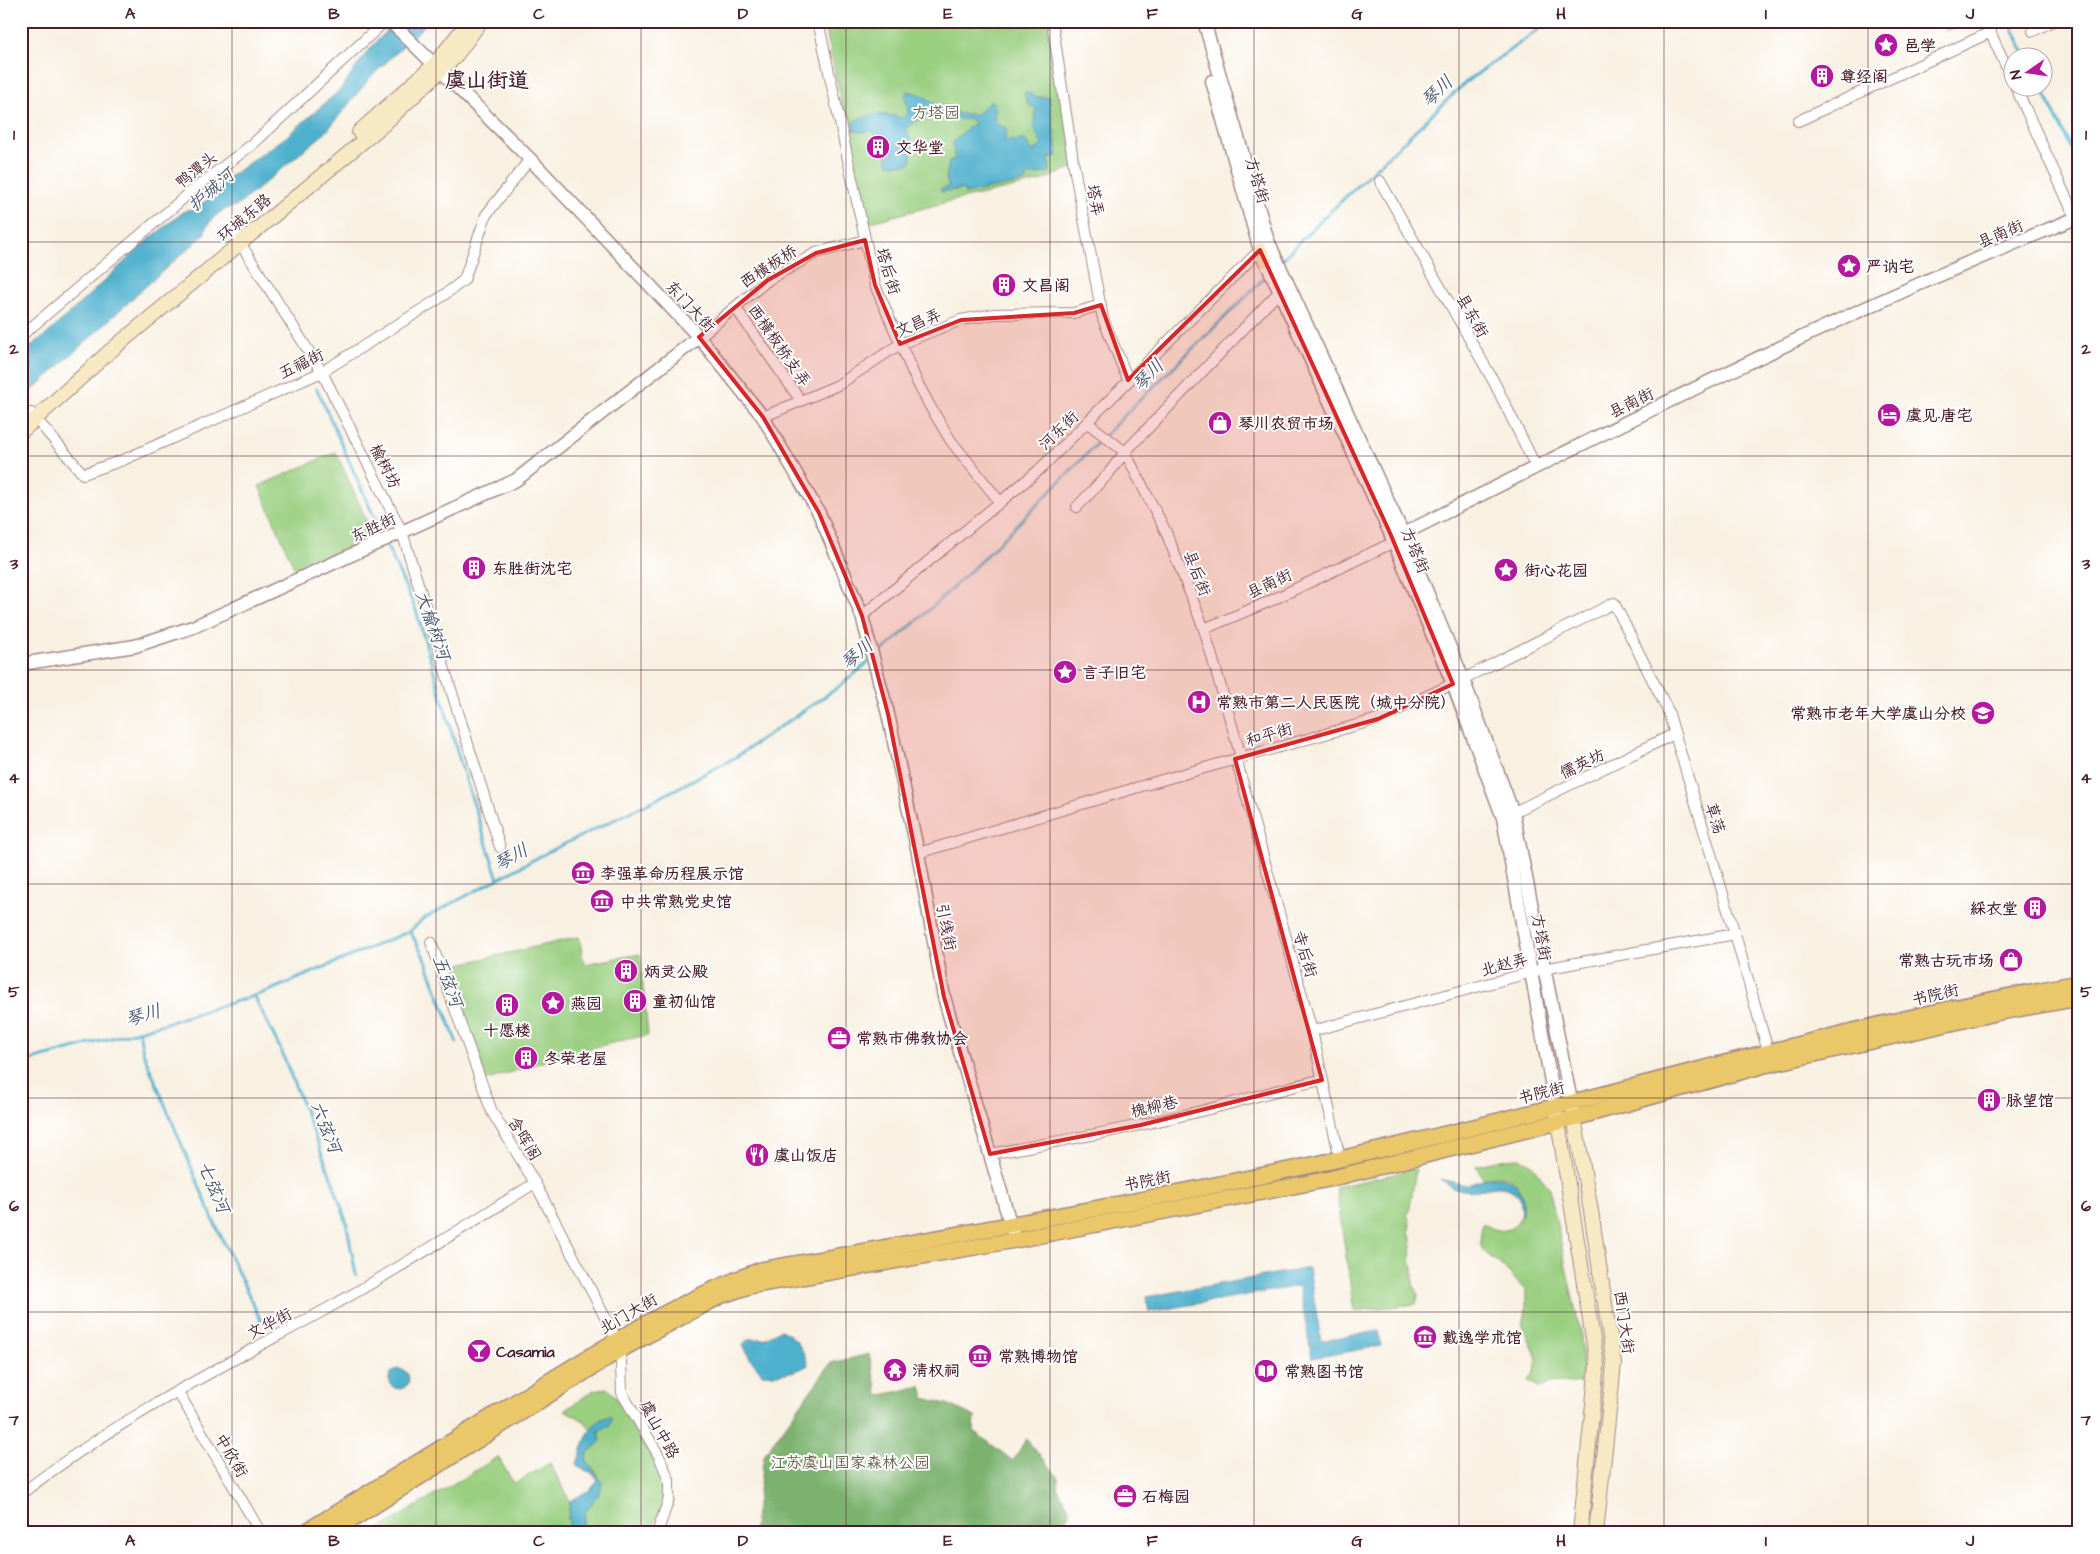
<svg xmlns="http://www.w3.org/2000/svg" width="2100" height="1554" viewBox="0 0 2100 1554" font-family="'Architects Daughter','LXGW WenKai TC',sans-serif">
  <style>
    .green { fill: #9acf80; stroke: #727756 }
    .forest { fill: #7bb26e; stroke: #62684c }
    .water { fill: #4eb0cd; stroke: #4c687c }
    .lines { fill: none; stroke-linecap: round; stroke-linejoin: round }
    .stream { stroke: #4eb0cd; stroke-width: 3 }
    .minor-casing { stroke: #a18886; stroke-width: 12 }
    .tertiary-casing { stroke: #a18886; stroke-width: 15 }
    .secondary-casing { stroke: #a18886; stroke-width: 16 }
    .primary-casing { stroke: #a18886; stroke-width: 18 }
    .minor { stroke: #fff; stroke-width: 10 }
    .tertiary { stroke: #fff; stroke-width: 12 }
    .secondary { stroke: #f7e9c3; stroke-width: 14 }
    .primary { stroke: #eac769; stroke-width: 15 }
    .marked { fill: #d62828; fill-opacity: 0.2; stroke: #d62828; stroke-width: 4; stroke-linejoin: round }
    .grid { fill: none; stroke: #4a1f2b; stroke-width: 1; stroke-opacity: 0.55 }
    .labels { text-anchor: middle; stroke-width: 4; stroke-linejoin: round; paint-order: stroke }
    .poi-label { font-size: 16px; font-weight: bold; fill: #4a1f2b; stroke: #fff; text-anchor: start }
    .park-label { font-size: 16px; fill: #665d49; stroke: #fff }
    .street-label { font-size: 16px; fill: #4a1f2b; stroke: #fff }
    .water-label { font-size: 18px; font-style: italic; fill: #4c596c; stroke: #fff }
    .district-label { font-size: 21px; font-weight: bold; fill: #4a1f2b; stroke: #fff }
    .neatline { fill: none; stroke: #4a1f2b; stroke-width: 2 }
    .grid-label { font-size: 16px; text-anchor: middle; font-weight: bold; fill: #4a1f2b }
  </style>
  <rect width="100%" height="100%" fill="#fff"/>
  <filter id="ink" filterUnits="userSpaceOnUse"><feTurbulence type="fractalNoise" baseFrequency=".02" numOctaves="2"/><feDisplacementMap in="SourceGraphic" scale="10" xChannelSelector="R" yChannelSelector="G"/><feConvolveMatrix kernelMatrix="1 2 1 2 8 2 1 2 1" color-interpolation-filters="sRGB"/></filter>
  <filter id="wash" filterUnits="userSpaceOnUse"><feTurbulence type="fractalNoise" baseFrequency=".0096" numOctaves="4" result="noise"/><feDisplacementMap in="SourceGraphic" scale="20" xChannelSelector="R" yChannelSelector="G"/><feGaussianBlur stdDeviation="1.12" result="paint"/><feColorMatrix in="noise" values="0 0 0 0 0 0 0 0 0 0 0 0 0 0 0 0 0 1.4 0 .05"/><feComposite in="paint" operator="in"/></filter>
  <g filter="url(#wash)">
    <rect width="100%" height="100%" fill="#f8f0e1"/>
    <g class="green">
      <polygon points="824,21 1052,21 1074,167 1038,182 951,201 867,223"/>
      <polygon points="336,452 374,537 296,572 259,486"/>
      <path d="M579 937 584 964 640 954 648 1035C593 1046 538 1062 485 1081L451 966Z"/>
      <path d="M1519 1158 1531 1164 1549 1188 1581 1336 1584 1384 1561 1382 1549 1383 1543 1387H1538L1528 1381 1535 1372 1537 1358 1523 1325 1526 1310V1291C1518 1284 1512 1275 1504 1268 1485 1250 1475 1254 1483 1223 1532 1258 1540 1157 1483 1179L1476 1166 1505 1159Z"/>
      <polygon points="1416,1169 1410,1207 1407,1214 1410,1223 1409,1230 1412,1246 1410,1261 1413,1267 1413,1286 1418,1295 1416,1304 1354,1311 1336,1187"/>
      <path d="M607 1388 614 1395 662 1474C670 1495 658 1514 649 1533H582L585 1512 601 1488 597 1473 586 1461 587 1454 601 1441 598 1432 606 1428 602 1418 591 1429 584 1421 565 1410 594 1390Z"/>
      <polygon points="498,1457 514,1484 550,1463 570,1501 568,1519 572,1533 372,1533"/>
    </g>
    <polygon class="forest" points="869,1354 878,1396 921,1386 924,1398 950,1405 975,1417 974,1431 1013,1461 1026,1439 1059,1478 1057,1487 1071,1511 1061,1528 1054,1533 753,1533 764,1455 831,1363"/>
    <g class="water">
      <path d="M396 21H429L370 78 326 132 237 206C222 208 207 220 204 235L157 276 21 401V353L46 335 149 239 186 210H194L218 191 219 184 286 137 340 90 367 52Z"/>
      <polygon points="1942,21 1957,21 1957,23 1954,29 1944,31"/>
      <path d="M908 91 922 95 936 104 952 108 959 114H977L990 101 994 102 996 111 994 115 996 124 1007 128 1005 139 1007 141 1025 140 1030 149 1035 150 1042 145C1033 126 1033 129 1036 108L1028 105 1024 93H1029L1036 97H1049L1058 156 1049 158 1050 172 1027 176V181L965 194 964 189 941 192 940 189 949 187 946 179 949 161 955 159 952 143 965 130 974 123 970 119C949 122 938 106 918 120 913 123 909 125 907 131L912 143 911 162 907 164H889L886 156 893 155 889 139 885 140 883 135 876 136 873 131 861 132 854 130 852 127 854 121C868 113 887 113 903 118L908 112 905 94Z"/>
      <path d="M1492 1177C1515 1176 1528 1192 1522 1215L1520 1198C1498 1170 1474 1208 1441 1179L1466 1185Z"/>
      <polygon points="1309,1268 1321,1341 1379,1331 1381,1346 1312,1358 1299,1286 1149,1312 1146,1297"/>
      <path d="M780 1330C795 1335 804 1350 808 1365 797 1373 776 1375 762 1374L749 1357 743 1344 749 1339H764Z"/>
      <circle cx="399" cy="1379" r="10"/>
      <path d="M610 1416 612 1419 610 1426 598 1431 601 1441 587 1453 586 1460 602 1482 599 1494 585 1512 582 1533H572L568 1519 570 1501 590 1490 598 1481 592 1473 578 1467C576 1462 578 1461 580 1456 586 1438 589 1422 610 1416Z"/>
    </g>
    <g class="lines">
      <g class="stream">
        <polyline points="2009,21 2027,58"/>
        <polyline points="2042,88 2079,164"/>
        <polyline points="1280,262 1313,228 1466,82 1550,21"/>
        <polyline points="317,389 383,537"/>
        <polyline points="385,542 416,610 462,768 498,879"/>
        <path d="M876 656C965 582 1043 498 1124 416 1171 368 1221 323 1267 275"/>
        <polyline points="410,931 425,959 457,1043"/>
        <polyline points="254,996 281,1050 333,1182 346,1221 356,1275"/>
        <polyline points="139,1031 143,1052 215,1224 262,1323 289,1315"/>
        <polyline points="21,1063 163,1024 266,992 410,931 423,919 548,852 657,799 736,757 840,686 871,660"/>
      </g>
    </g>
  </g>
  <g filter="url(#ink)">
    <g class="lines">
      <g class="minor-casing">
        <g id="minor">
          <polyline points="818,21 875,285 917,382 931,408 951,441 1000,502"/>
          <polyline points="1052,21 1074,167 1103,319 1128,380"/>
          <polyline points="1985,21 2012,79"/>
          <polyline points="2033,31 2053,21"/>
          <polyline points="2016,88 2076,219"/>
          <polyline points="1798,121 1991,32"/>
          <polyline points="1380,181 1494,382 1536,467"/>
          <polyline points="235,235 322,372 402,532 500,847"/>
          <polyline points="735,307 801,401"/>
          <polyline points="21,336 198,186 254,143 385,21"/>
          <polyline points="699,337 768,280 816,253 865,240"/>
          <polyline points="31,413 83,474 123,460 322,372 440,298 464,280 486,215 530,159"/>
          <polyline points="763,417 838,385 900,344 961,320 994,314 1074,313 1101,305"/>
          <polyline points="1088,423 1125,452 1166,532 1204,629 1241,757"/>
          <polyline points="1077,507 1108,474 1125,452 1279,292"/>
          <polyline points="862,616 1039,470 1260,250"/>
          <polyline points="1204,629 1268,602 1394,542"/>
          <polyline points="1236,759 1312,1031 1340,1159"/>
          <polyline points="1506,816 1674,734"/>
          <polyline points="918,853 1162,780 1378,719 1463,679 1614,603 1668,711 1735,934 1768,1051"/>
          <polyline points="431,942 492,1112 535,1183 617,1340 621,1362 622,1393 659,1456 669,1480 669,1499 657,1533"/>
          <polyline points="1312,1031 1543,969 1735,934"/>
          <path d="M990 1154C1064 1140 1139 1127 1213 1108 1249 1099 1285 1087 1322 1080"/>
          <polyline points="178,1392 261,1533"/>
          <path d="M21 1494C113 1422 219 1368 321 1312 394 1272 464 1227 535 1183"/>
        </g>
      </g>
      <g class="tertiary-casing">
        <g id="tertiary">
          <polyline points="390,21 530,159 699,337 763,417 819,513 862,616 888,714 918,853 944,997 1013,1233"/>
          <polyline points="1204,21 1268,241 1403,534 1463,679 1513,813 1573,1111"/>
          <polyline points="1212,81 1260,250"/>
          <polyline points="1265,260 1390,533 1453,684 1503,818 1557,1115"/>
          <path d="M1397 540 1403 534C1625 422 1847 309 2079 217"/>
          <polyline points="21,664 135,646 193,627 516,480 699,337"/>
        </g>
      </g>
      <g class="secondary-casing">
        <g id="secondary">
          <polyline points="359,132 435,64 469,21"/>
          <polyline points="1260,250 1265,260"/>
          <polyline points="21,432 109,352 384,124 454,58 481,21"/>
          <polyline points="1574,1118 1591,1211 1614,1364 1596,1533"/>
          <polyline points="1558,1122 1597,1364 1580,1533"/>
        </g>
      </g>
      <g class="primary-casing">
        <g id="primary">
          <path d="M304 1533C378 1487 453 1441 527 1395 603 1348 677 1301 761 1270 954 1235 1148 1201 1340 1159 1587 1104 1829 1028 2079 983"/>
          <polyline points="331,1533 618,1351 720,1296 749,1286 1015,1240 1329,1179 1574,1118 1761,1066 1995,1013 2079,998"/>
        </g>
      </g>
      <use href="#minor" class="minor"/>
      <use href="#tertiary" class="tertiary"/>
      <use href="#secondary" class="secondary"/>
      <use href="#primary" class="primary"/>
    </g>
  </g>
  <path class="marked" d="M865 240 875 285 900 344 961 320 1074 313 1101 305 1128 380 1260 250 1390 533 1453 684 1378 719 1235 759 1322 1080 1141 1125 990 1154 944 997 888 714 862 616 819 513 763 417 699 337 768 280 816 253Z"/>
  <path class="grid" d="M232 21V1533M436 21V1533M641 21V1533M846 21V1533M1050 21V1533M1254 21V1533M1459 21V1533M1664 21V1533M1868 21V1533M21 242H2079M21 456H2079M21 670H2079M21 884H2079M21 1098H2079M21 1312H2079"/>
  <defs>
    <g id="sight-disc" transform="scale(1.25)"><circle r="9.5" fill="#b5179e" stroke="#fff"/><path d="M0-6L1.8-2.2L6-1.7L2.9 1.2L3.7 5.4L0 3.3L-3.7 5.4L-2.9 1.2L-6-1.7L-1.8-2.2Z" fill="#fff"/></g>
    <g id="building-disc" transform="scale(1.25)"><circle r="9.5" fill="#b5179e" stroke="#fff"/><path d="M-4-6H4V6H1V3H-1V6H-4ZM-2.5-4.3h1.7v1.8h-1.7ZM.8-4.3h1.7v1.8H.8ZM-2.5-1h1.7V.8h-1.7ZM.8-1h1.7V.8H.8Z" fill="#fff"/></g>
    <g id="hotel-disc" transform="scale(1.25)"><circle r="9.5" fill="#b5179e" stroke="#fff"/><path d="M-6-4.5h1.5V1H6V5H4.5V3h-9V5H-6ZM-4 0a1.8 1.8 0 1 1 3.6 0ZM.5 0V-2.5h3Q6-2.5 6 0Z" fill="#fff"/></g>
    <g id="shop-disc" transform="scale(1.25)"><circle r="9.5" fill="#b5179e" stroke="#fff"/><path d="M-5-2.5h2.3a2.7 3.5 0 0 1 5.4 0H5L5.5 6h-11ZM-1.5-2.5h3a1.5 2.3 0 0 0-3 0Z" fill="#fff"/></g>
    <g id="hospital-disc" transform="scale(1.25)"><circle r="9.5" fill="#b5179e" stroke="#fff"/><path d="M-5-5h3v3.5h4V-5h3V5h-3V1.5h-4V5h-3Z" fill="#fff"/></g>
    <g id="school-disc" transform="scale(1.25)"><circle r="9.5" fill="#b5179e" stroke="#fff"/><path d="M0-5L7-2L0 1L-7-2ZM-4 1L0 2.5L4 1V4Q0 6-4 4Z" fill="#fff"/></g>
    <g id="museum-disc" transform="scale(1.25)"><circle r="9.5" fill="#b5179e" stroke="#fff"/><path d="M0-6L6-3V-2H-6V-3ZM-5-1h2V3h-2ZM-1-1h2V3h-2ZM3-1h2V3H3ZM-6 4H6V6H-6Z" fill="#fff"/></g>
    <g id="office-disc" transform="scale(1.25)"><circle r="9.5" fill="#b5179e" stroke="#fff"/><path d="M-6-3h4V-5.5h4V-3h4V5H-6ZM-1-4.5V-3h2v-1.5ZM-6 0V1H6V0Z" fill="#fff"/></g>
    <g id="restaurant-disc" transform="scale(1.25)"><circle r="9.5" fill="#b5179e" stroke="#fff"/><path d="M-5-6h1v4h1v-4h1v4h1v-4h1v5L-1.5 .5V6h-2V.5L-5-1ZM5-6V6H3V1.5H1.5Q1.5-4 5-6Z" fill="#fff"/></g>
    <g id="bar-disc" transform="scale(1.25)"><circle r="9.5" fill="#b5179e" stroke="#fff"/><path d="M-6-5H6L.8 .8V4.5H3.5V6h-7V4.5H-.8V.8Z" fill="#fff"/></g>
    <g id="temple-disc" transform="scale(1.25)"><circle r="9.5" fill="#b5179e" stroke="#fff"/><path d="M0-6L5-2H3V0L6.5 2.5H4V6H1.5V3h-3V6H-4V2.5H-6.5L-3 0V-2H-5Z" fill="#fff"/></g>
    <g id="library-disc" transform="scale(1.25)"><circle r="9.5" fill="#b5179e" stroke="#fff"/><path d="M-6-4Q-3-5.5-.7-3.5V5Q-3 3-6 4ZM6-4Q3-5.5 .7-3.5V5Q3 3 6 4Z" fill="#fff"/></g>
  </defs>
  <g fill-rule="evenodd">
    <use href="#sight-disc" x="1886" y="45"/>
    <use href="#building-disc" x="1822" y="76"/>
    <use href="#building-disc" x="878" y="147"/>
    <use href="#sight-disc" x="1849" y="266"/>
    <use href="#building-disc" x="1004" y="285"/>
    <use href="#hotel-disc" x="1889" y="415"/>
    <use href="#shop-disc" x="1220" y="423"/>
    <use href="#building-disc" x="474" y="568"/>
    <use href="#sight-disc" x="1506" y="570"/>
    <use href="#sight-disc" x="1065" y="672"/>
    <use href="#hospital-disc" x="1199" y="702"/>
    <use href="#school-disc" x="1983" y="713"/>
    <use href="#museum-disc" x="583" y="873"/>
    <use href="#museum-disc" x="602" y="901"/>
    <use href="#building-disc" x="2035" y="908"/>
    <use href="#shop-disc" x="2011" y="960"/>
    <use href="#building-disc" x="626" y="971"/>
    <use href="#building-disc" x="635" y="1001"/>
    <use href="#sight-disc" x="553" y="1003"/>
    <use href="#building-disc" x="507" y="1005"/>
    <use href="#office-disc" x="839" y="1038"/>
    <use href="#building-disc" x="526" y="1058"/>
    <use href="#building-disc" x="1989" y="1100"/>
    <use href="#restaurant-disc" x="757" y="1155"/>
    <use href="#museum-disc" x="1425" y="1337"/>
    <use href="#bar-disc" x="479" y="1351"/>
    <use href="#museum-disc" x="980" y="1356"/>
    <use href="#temple-disc" x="895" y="1370"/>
    <use href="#library-disc" x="1266" y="1371"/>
    <use href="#office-disc" x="1125" y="1496"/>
  </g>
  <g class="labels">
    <g class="poi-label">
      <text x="1904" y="51">邑学</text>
      <text x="1840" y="82">尊经阁</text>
      <text x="896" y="153">文华堂</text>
      <text x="1866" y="272">严讷宅</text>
      <text x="1022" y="291">文昌阁</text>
      <text x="1906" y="421">虞见·唐宅</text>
      <text x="1238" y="429">琴川农贸市场</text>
      <text x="492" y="574">东胜街沈宅</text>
      <text x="1524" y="576">街心花园</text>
      <text x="1082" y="678">言子旧宅</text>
      <text x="1216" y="708">常熟市第二人民医院（城中分院）</text>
      <text x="1966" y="719" text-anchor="end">常熟市老年大学虞山分校</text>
      <text x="600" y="879">李强革命历程展示馆</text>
      <text x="620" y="907">中共常熟党史馆</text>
      <text x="2018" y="914" text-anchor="end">綵衣堂</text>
      <text x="1994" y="966" text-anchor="end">常熟古玩市场</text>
      <text x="644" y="977">炳灵公殿</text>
      <text x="652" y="1007">童初仙馆</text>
      <text x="570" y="1009">燕园</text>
      <text x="507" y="1036" text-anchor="middle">十愿楼</text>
      <text x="856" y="1044">常熟市佛教协会</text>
      <text x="544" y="1064">冬荣老屋</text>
      <text x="2006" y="1106">脉望馆</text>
      <text x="774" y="1161">虞山饭店</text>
      <text x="1442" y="1343">戴逸学术馆</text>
      <text x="496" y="1357">Casamia</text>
      <text x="998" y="1362">常熟博物馆</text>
      <text x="912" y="1376">清权祠</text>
      <text x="1284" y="1377">常熟图书馆</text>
      <text x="1142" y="1502">石梅园</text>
    </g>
    <g class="park-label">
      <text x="936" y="118">方塔园</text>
      <text x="850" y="1468">江苏虞山国家森林公园</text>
    </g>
    <g class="street-label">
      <text transform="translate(196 169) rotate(-39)" y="6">鸭潭头</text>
      <text transform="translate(1258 180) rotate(74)" y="6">方塔街</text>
      <text transform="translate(1096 200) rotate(79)" y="6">塔弄</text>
      <text transform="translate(244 217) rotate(-40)" y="6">环城东路</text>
      <text transform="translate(2000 233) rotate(-23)" y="6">县南街</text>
      <text transform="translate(768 266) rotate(-33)" y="6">西横板桥</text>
      <text transform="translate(889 271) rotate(73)" y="6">塔后街</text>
      <text transform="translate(691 306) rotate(47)" y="6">东门大街</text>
      <text transform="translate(1473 315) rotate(61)" y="6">县东街</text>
      <text transform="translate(918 322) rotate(-23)" y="6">文昌弄</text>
      <text transform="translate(780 345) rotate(55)" y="6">西横板桥支弄</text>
      <text transform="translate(301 363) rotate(-26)" y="6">五福街</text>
      <text transform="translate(1631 402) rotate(-26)" y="6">县南街</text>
      <text transform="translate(1058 430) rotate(-44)" y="6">河东街</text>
      <text transform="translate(386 466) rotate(63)" y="6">榆树坊</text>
      <text transform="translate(373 527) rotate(-25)" y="6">东胜街</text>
      <text transform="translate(1416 550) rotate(67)" y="6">方塔街</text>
      <text transform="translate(1198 573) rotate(69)" y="6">县后街</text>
      <text transform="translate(1269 583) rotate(-25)" y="6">县南街</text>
      <text transform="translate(1269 734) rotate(-16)" y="6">和平街</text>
      <text transform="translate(1582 763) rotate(-26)" y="6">儒英坊</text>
      <text transform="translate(1716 818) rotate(73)" y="6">草荡</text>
      <text transform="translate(947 927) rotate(79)" y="6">引线街</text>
      <text transform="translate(1542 937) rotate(80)" y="6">方塔街</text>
      <text transform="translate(1306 954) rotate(74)" y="6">寺后街</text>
      <text transform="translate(1504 964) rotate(-15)" y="6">北赵弄</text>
      <text transform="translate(1935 994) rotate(-13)" y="6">书院街</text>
      <text transform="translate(1541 1092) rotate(-14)" y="6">书院街</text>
      <text transform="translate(1154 1106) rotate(-13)" y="6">槐柳巷</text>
      <text transform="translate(525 1138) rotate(59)" y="6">含晖阁</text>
      <text transform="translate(1147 1180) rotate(-11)" y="6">书院街</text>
      <text transform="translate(628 1313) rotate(-30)" y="6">北门大街</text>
      <text transform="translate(1625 1322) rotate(82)" y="6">西门大街</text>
      <text transform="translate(269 1323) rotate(-28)" y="6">文华街</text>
      <text transform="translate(660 1429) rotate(61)" y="6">虞山中路</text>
      <text transform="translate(232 1455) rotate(59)" y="6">中欣街</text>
    </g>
    <g class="water-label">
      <text transform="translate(1437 91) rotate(-43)" y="6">琴川</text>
      <text transform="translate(211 190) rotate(-41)" y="6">护城河</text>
      <text transform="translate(1148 375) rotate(-45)" y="6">琴川</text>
      <text transform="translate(433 625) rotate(71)" y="6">大榆树河</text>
      <text transform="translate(857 654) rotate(-40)" y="6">琴川</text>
      <text transform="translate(511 857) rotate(-28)" y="6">琴川</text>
      <text transform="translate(448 981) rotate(69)" y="6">五弦河</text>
      <text transform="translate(143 1015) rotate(-16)" y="6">琴川</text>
      <text transform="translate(326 1127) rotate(68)" y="6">六弦河</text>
      <text transform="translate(214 1187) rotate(67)" y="6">七弦河</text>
    </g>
    <g class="district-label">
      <text x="487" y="87">虞山街道</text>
    </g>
  </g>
  <rect width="2100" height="1554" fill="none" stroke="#fff" stroke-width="55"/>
  <g transform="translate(2028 72) rotate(257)"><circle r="24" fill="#ffffff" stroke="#b7a5aa"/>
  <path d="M0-4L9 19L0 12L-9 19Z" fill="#b5179e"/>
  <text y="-8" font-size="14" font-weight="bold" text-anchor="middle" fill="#4a1f2b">N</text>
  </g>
  <rect x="28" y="28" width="2044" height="1498" class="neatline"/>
  <g class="grid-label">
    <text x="130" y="19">A</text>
    <text x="334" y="19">B</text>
    <text x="539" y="19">C</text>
    <text x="743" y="19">D</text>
    <text x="948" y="19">E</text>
    <text x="1152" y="19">F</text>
    <text x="1357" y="19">G</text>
    <text x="1561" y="19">H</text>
    <text x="1766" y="19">I</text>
    <text x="1970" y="19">J</text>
    <text x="14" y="140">1</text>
    <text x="2086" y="140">1</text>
    <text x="14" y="354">2</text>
    <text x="2086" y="354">2</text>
    <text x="14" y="569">3</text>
    <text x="2086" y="569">3</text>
    <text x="14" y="783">4</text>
    <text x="2086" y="783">4</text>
    <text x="14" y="997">5</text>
    <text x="2086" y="997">5</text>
    <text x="14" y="1211">6</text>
    <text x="2086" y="1211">6</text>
    <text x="14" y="1425">7</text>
    <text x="2086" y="1425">7</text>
    <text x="130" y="1546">A</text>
    <text x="334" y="1546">B</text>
    <text x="539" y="1546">C</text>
    <text x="743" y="1546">D</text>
    <text x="948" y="1546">E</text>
    <text x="1152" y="1546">F</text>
    <text x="1357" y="1546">G</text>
    <text x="1561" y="1546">H</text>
    <text x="1766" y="1546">I</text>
    <text x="1970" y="1546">J</text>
  </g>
</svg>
